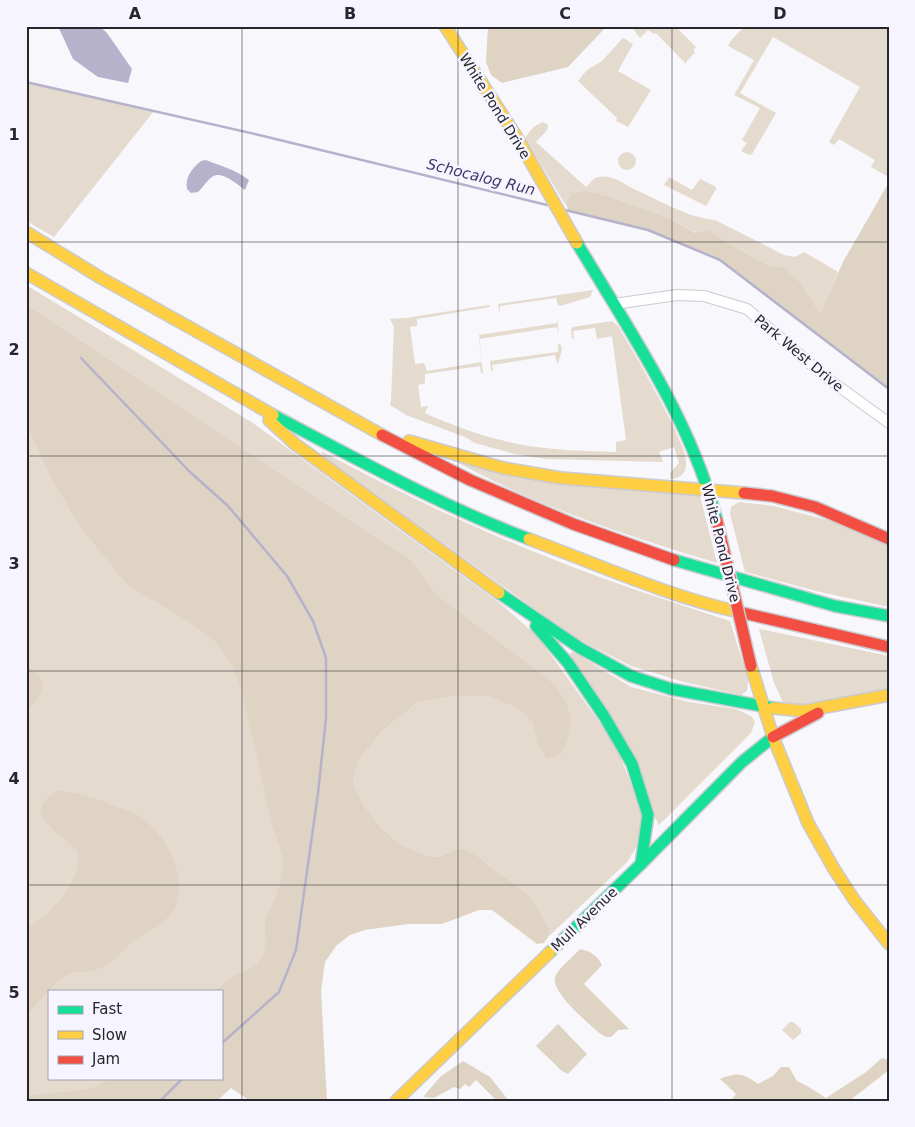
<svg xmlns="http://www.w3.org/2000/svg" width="915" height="1127" viewBox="0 0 915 1127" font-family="'DejaVu Sans',sans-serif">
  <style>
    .green { fill: #e4dacd }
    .forest { fill: #dfd4c3 }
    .water { fill: #b6b2cc }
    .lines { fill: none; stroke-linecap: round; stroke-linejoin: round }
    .stream { stroke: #b6b2cc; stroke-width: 2.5 }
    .street-casing { stroke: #cbcad0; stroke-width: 12 }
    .fast-casing { stroke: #cbcad0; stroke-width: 14 }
    .slow-casing { stroke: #cbcad0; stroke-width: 14 }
    .jam-casing { stroke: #cbcad0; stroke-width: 14 }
    .street { stroke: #fefeff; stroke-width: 10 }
    .fast { stroke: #16e098; stroke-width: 11 }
    .slow { stroke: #ffcf43; stroke-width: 11 }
    .jam { stroke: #f24e42; stroke-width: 11 }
    .jam-bridge-casing { stroke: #cbcad0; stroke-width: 14; stroke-linecap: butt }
    .jam-bridge { stroke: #f24e42; stroke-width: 11 }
    .grid { fill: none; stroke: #27262d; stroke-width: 1; stroke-opacity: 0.55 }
    .labels { text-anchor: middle; stroke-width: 5; stroke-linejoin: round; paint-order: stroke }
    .street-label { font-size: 14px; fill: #27262d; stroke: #f5f4ff }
    .water-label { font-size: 15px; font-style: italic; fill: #423868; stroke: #f5f4ff }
    .neatline { fill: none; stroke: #27262d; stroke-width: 2 }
    .grid-label { font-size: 16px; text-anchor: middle; font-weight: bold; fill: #27262d }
  </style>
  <rect width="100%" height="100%" fill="#f7f7fc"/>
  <g class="green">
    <polygon points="631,26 675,26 696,47 693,50 695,52 687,61 686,64 656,33 654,34 648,30 640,38"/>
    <polygon points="745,26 889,26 889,177 871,167 875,160 839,139 834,145 829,142 860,87 773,37 740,93 776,113 752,154 749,155 741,151 747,143 742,140 760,108 734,95 754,60 728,46 732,39"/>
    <polygon points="623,38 633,44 618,71 651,90 628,127 616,121 617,118 578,81 587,70 602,61"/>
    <polygon points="26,82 154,111 54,237 26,221"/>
    <path d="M543 122 548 125 547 130 536 142 586 187C590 184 593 178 598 177 612 174 622 183 634 189 656 199 692 219 715 220L784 255 795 257 804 252 838 272 820 315 800 282 783 267 770 266 747 254 708 230 697 233 669 218 608 196 588 191 566 203 567 207 525 139C530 130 533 126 543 122Z"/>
    <circle cx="627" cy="161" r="9"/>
    <polygon points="669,177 692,190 700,179 716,187 716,189 706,206 664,185"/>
    <polygon points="26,285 253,423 501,604 538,637 615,744 645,819 642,838 627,862 548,937 548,929 532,899 517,885 491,868 483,860 447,853 438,857 428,856 400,844 380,827 363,804 353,783 358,762 381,732 417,703 452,696 487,696 517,708 532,722 537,741 545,676 436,594 404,554 383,542 26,304"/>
    <polygon points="593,290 590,297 560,306 558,305 556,298 500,306 500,314 498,304"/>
    <path d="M489 305 490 307 417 319V326L410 327 415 364 424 363 427 371 482 362 479 335 557 323V317L559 335 557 327 479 339 483 373H481L480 366 425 374V383L418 385 421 407 428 406 425 413C466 432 509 445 554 449 575 451 596 451 616 452V442L626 440 612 336 597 339 595 328 573 331 574 338 572 339 571 329 573 327 612 321 618 326C638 360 658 394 675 430 679 440 686 452 686 463 687 473 679 479 670 479V473L679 463 674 447 659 452 663 462 546 459 514 454 475 443 465 437 406 415 390 405 391 400 394 327 390 319 406 318Z"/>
    <polygon points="558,344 561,345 562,350 558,363 557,363 555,355 492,365 493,371 491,371 490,361 558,352"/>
    <polygon points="26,380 243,636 295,815 276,962 221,991 49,991 49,1078 147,1078 118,1101 26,1101"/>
    <path d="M321 451C400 493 481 532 565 564 619 585 675 603 730 621L748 680 747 691 741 695 684 682 631 666 571 635 324 458Z"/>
    <path d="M446 456 700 496 717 563C624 535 530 504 446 456Z"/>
    <polygon points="739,502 774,506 838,523 889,545 889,607 820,592 745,572 730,514 731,507"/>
    <polygon points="759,629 889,656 889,688 817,705 784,704 774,683"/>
    <polygon points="573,652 631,687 689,702 736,709 751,716 755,722 751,733 659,825 569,654"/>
    <polygon points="790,1022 793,1022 801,1029 801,1033 793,1040 782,1030"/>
  </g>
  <g class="forest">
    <polygon points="488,26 607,26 568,67 502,83 491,75 486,62"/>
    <polygon points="889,182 889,389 720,260 648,230 568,210 566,203 572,194 588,191 608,196 669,218 696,233 708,230 747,254 770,266 783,267 800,282 820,314 843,262"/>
    <path d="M26 304 383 542 404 554 416 567 436 594 545 676C571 701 578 721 561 754L546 759 537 741 532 722 517 708 487 696H452L417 703 381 732 358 762 353 783 363 804 380 827 400 844 428 856 438 857 457 849H464L483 860 491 868 517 885 532 899 549 929 548 937 544 943 537 944 492 910H479L442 924H408L365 930 350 935 336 946 325 962 321 991 327 1101H250L231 1088 217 1101H26V1096L91 1089 113 1078H221V991H215L232 977 257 965 262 958 266 946 265 920 277 895 282 875 283 857 273 828 242 692 232 664 215 641 188 621 129 586 119 575 80 526 51 478 26 423Z"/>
    <path d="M26 666C49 678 46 695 26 710Z"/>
    <path d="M58 791C78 791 118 806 137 815 143 818 150 825 155 830 174 851 191 891 169 916 159 927 144 933 132 942 123 948 117 960 107 965 102 967 95 970 89 971 81 972 74 971 67 975 50 985 41 1002 26 1014V929C51 915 82 882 78 851 63 835 17 812 58 791Z"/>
    <path d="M580 949C590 951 598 956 602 965L584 984 629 1029 618 1030 611 1037H606L599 1033C589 1023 547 990 556 975 559 968 574 956 580 949Z"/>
    <polygon points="558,1024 587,1054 568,1074 562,1071 536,1046"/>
    <path d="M882 1058 889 1060V1070L849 1101H730L736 1094 720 1079C737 1072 743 1073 758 1084L773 1076 781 1067H789L797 1081 809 1087 826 1098 866 1072Z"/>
    <polygon points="463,1061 490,1077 509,1101 497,1101 476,1080 469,1087 465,1084 460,1089 454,1087 434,1098 423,1097 440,1077"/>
  </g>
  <g class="water">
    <polygon points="58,26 99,26 107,33 132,69 128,83 98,77 73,59"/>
    <path d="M206 160C221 166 236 170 249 180L245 190C236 184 222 170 212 177 206 181 203 188 198 192L191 193 187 189C185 177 192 168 201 161Z"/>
  </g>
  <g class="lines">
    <g class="stream">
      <polyline points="26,82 259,135 547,205"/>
      <polyline points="565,210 648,230 720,260 889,389"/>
      <polyline points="81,358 190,472 228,506 287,576 313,621 326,658 326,718 318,793 296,950 279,992 221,1044"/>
      <polyline points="160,1101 183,1078"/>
    </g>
    <g class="street-casing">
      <polyline id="street" points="614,304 677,295 704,296 747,309 827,378 889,423"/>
    </g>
    <g class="fast-casing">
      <g id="fast">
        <path d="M577 243C630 332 691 419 717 521"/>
        <path d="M273 415C357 459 441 506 529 539"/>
        <polyline points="674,560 835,606 889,616"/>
        <polyline points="499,593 580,648 631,676 671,689 773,708"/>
        <polyline points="536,626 568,663 604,716 632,764 648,815 641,864"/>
        <polyline points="550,952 641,864 742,762 773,737"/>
      </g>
    </g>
    <g class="slow-casing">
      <g id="slow">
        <polyline points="445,26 516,136 577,243"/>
        <polyline points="26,232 101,278 382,435"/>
        <polyline points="26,273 273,415"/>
        <polyline points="269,420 295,444 499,593"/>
        <polyline points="409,441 503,468 561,478 744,493"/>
        <path d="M529 539C599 565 667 596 739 612"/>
        <polyline points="751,666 773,737 808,823 834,869 855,901 889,944"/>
        <polyline points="773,708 804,711 889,695"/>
        <polyline points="396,1101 550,952"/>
      </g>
    </g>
    <g class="jam-casing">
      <g id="jam">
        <polyline points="382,435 470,480 573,524 674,560"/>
        <polyline points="744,493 772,496 815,507 889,539"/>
        <polyline points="739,612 889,647"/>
        <polyline points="773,737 818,713"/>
      </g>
    </g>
    <use href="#street" class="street"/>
    <use href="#fast" class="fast"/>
    <use href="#slow" class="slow"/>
    <use href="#jam" class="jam"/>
    <g class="jam-bridge-casing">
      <polyline id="jam-bridge" points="717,521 751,666"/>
    </g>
    <use href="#jam-bridge" class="jam-bridge"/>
  </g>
  <path class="grid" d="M242 26V1101M458 26V1101M672 26V1101M26 242H889M26 456H889M26 671H889M26 885H889"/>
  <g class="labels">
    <g class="street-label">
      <text transform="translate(495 106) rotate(58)" y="5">White Pond Drive</text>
      <text transform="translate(799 353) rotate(40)" y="5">Park West Drive</text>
      <text transform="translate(721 543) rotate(76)" y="5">White Pond Drive</text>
      <text transform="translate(584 919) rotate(-44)" y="5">Mull Avenue</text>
    </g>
    <g class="water-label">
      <text transform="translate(481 177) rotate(14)" y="5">Schocalog Run</text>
    </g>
  </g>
  <rect width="915" height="1127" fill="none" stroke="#f5f4ff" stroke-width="55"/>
  <rect x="48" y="990" width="175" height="90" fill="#f5f4ff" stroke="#a3a2ab"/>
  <rect x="58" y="1006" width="25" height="8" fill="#16e098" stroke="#a3a2ab"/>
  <text x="92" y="1014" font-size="15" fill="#27262d">Fast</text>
  <rect x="58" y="1031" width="25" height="8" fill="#ffcf43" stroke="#a3a2ab"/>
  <text x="92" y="1040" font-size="15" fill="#27262d">Slow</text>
  <rect x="58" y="1056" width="25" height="8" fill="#f24e42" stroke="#a3a2ab"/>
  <text x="92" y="1064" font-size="15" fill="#27262d">Jam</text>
  <rect x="28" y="28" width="860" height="1072" class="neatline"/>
  <g class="grid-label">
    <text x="135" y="19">A</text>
    <text x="350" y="19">B</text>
    <text x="565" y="19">C</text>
    <text x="780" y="19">D</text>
    <text x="14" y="140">1</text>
    <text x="14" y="355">2</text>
    <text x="14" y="569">3</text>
    <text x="14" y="784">4</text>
    <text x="14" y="998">5</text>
  </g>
</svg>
